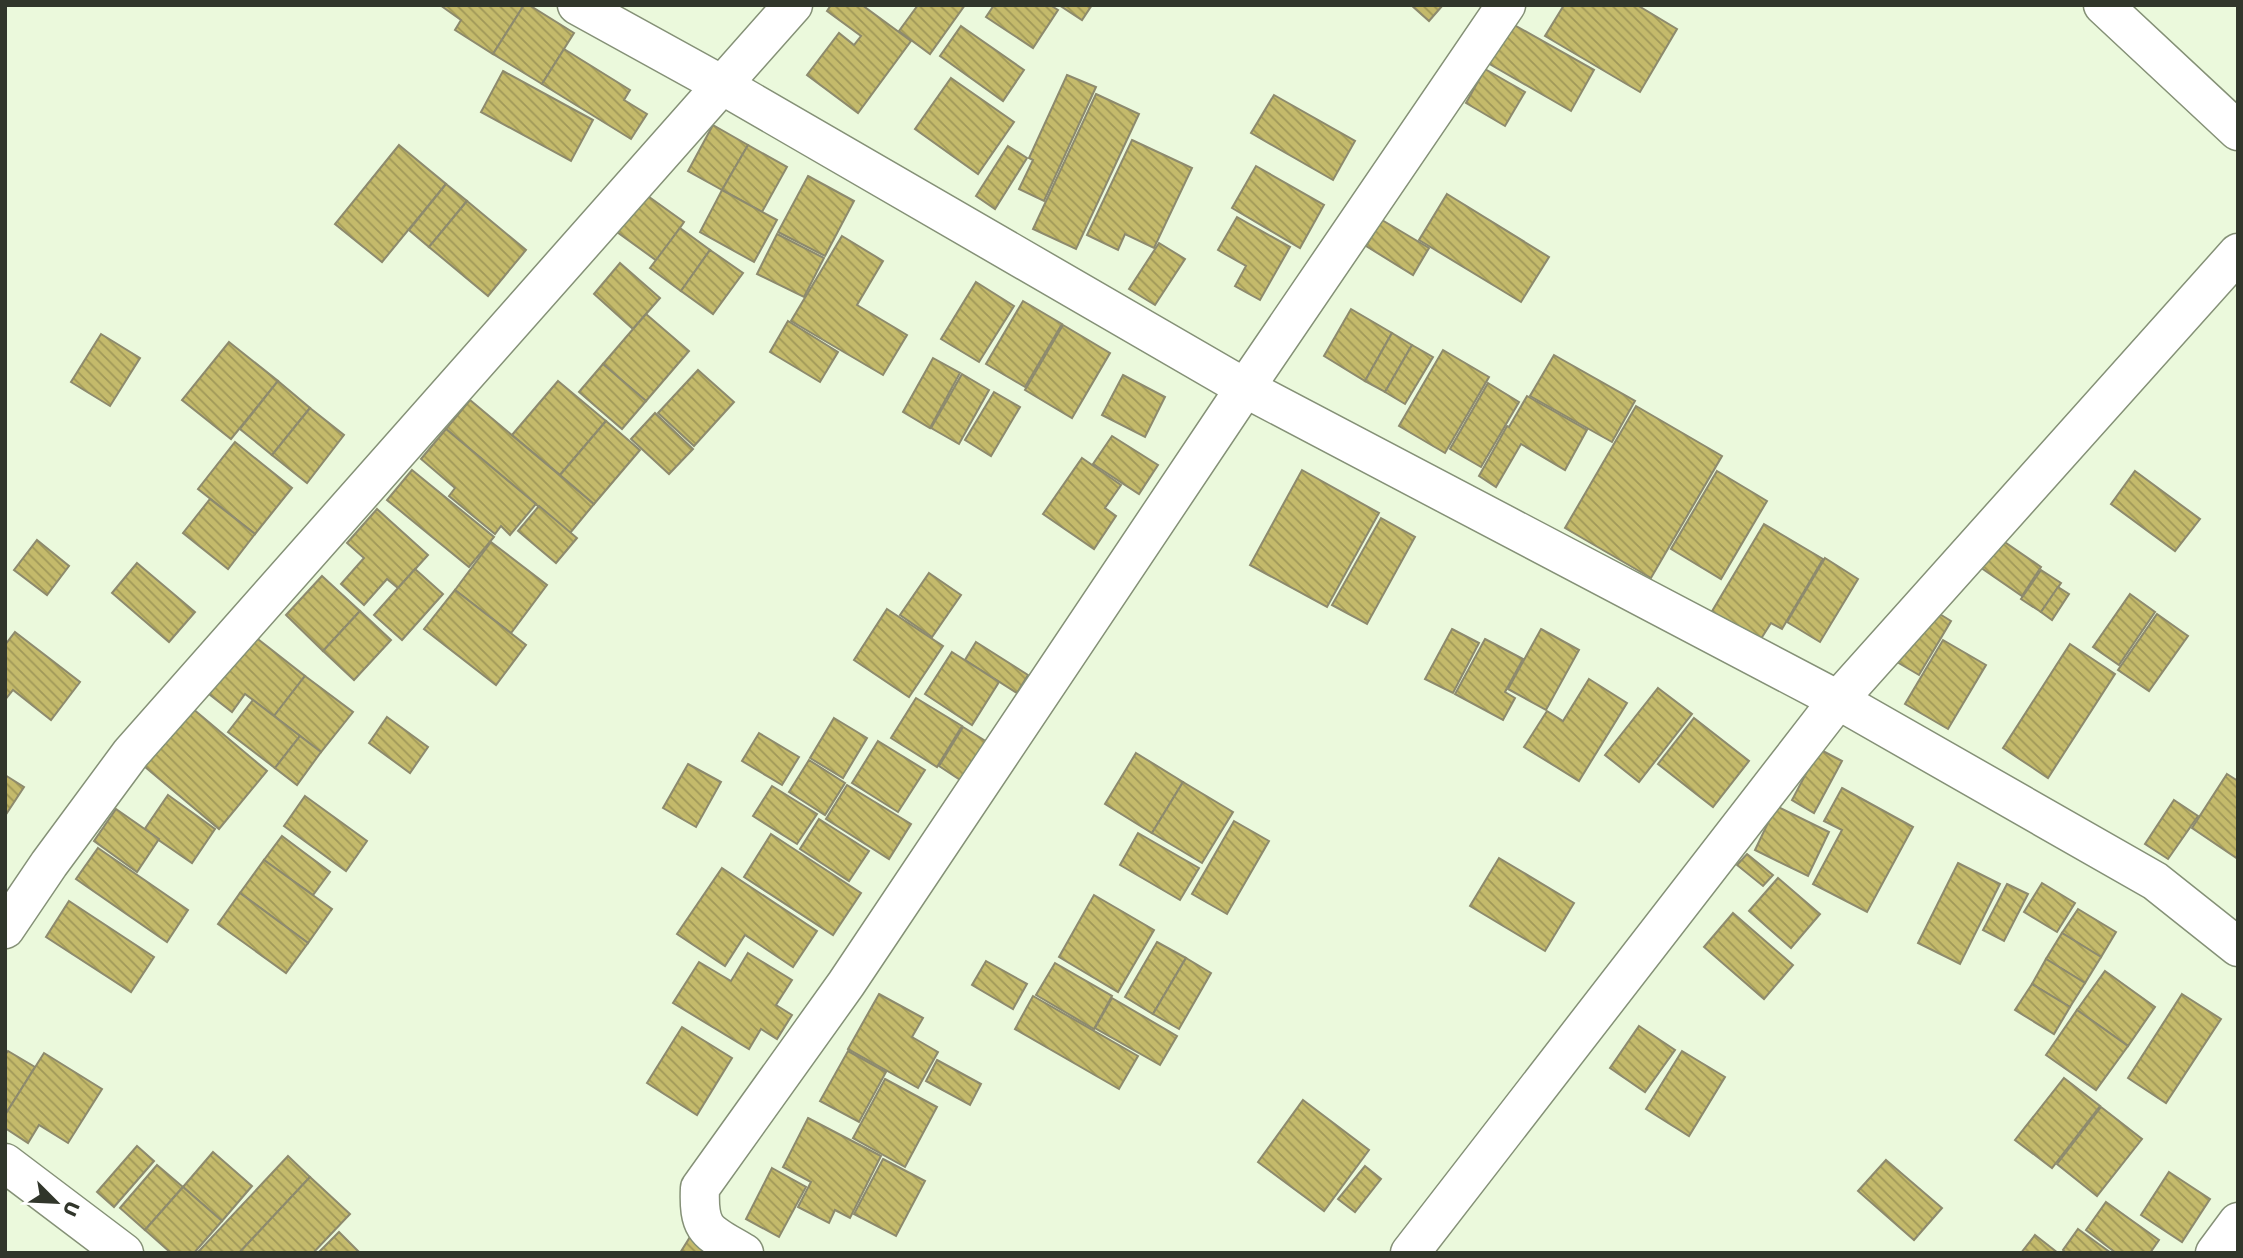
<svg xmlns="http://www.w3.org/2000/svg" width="2243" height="1258" viewBox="0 0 2243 1258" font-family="'Golos Text',sans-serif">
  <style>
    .building { fill: url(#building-back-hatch); stroke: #8d8a6d; stroke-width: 2 }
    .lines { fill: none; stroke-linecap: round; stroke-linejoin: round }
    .minor-casing { stroke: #859177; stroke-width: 41 }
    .minor { stroke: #fff; stroke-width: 38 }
  </style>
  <defs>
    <pattern id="building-back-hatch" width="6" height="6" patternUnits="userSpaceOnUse" patternTransform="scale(1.75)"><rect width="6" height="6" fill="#c4ba6b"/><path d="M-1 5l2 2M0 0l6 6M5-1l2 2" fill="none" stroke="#a09858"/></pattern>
  </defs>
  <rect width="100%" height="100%" fill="#ebf9dc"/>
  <g class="building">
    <polygon points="440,5 524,5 493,54 455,30 461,20"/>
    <polygon points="524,5 529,5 574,33 542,84 493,54"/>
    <polygon points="831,5 862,5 911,41 858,113 807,75 839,33 854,45 861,36 827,11"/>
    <polygon points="918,5 965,5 930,54 899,31"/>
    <polygon points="994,5 1050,5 1058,10 1033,48 986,17"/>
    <polygon points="1059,5 1092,5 1082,20"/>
    <polygon points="1411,5 1443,5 1429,21"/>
    <polygon points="1564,5 1637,5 1677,29 1640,92 1545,36"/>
    <polygon points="1509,22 1594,70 1571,111 1486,62"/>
    <polygon points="961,26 1024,70 1003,101 940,56"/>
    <polygon points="564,49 630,90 624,100 647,114 631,139 542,84"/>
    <polygon points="1485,69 1525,92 1505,126 1466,103"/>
    <polygon points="503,71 593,120 571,161 481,112"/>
    <polygon points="1067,75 1096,87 1044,201 1019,189 1033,160 1029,158"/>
    <polygon points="951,78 1014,122 978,174 915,129"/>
    <polygon points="1096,94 1139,114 1076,249 1033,229"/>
    <polygon points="1274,95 1355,141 1333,180 1251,133"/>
    <polygon points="713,125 748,145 722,190 688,171"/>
    <polygon points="1132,140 1192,168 1154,248 1125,234 1118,250 1087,235"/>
    <polygon points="399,145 446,184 382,262 335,224"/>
    <polygon points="748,145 787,167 762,212 722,190"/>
    <polygon points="1008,146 1027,158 995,209 976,196"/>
    <polygon points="1256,166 1324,205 1300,248 1232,208"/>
    <polygon points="808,176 854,201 825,256 778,232"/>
    <polygon points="446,184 467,201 429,247 409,230"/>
    <polygon points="722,190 777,220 754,262 700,232"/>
    <polygon points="645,194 684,222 657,261 617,232"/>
    <polygon points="1447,194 1549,257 1521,302 1419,240"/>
    <polygon points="467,201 526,250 488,296 429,247"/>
    <polygon points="1237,217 1290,247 1260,300 1235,286 1246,266 1218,250"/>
    <polygon points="1382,220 1429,248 1413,275 1366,246"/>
    <polygon points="680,228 710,250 681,291 650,268"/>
    <polygon points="777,234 824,258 804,297 757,274"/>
    <polygon points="842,236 883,261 857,305 907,335 883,375 791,321"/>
    <polygon points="1159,243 1185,259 1155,305 1129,289"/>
    <polygon points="710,250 743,273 713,314 681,291"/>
    <polygon points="620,263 660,298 633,329 594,294"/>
    <polygon points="976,282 1014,306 979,362 941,339"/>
    <polygon points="1023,301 1062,324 1025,387 986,364"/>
    <polygon points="1351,309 1392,333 1365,381 1324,356"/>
    <polygon points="646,314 689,351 646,401 603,364"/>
    <polygon points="788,321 838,352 820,382 770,352"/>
    <polygon points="1063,325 1110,353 1072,418 1025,390"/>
    <polygon points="1392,333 1412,345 1385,392 1365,381"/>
    <polygon points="101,334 140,358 110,406 71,382"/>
    <polygon points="229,342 278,381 231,439 182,400"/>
    <polygon points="1412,345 1433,357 1405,404 1385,392"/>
    <polygon points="1443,350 1489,377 1445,453 1399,426"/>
    <polygon points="1554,355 1635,401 1612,442 1530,396"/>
    <polygon points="933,358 960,373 930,428 903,412"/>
    <polygon points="603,364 646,401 622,429 579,392"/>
    <polygon points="698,370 734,402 694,446 658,413"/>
    <polygon points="962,374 989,390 959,444 931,428"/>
    <polygon points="1123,375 1165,397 1145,437 1102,415"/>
    <polygon points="278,381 310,408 272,455 240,429"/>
    <polygon points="558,381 606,421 560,475 512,435"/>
    <polygon points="1488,383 1519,402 1481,467 1450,449"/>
    <polygon points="994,392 1020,407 991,456 965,440"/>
    <polygon points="1527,396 1587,430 1565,470 1521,444 1496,487 1479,476 1507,426 1509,427"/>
    <polygon points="470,400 594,504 570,533 446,429"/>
    <polygon points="1636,406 1722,456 1651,578 1565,528"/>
    <polygon points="310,408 344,435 307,483 272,455"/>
    <polygon points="655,413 693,449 669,474 631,439"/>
    <polygon points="606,421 640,450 594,504 560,475"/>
    <polygon points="446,429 536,504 510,535 501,526 495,534 449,496 455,488 421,459"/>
    <polygon points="1112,436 1158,465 1139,494 1093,464"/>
    <polygon points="235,442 292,488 255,534 198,489"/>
    <polygon points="1082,458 1121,485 1105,508 1116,516 1094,549 1043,514"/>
    <polygon points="412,470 494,537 469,567 387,500"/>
    <polygon points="1302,470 1379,513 1327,607 1250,565"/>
    <polygon points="1717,471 1767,501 1721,579 1671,549"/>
    <polygon points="2135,471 2200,519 2175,551 2111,504"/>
    <polygon points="210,499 255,534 228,569 183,533"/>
    <polygon points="539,506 577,538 556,563 518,531"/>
    <polygon points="377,509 428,555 398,588 387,579 364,605 341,584 364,558 347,543"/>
    <polygon points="1381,518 1415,537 1367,624 1332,605"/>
    <polygon points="1764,524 1823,559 1782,629 1771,623 1759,642 1711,613"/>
    <polygon points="1996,536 2041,567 2022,596 1977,565"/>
    <polygon points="37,540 69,566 47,595 14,570"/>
    <polygon points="491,542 547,585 511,633 455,590"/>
    <polygon points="1825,558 1858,579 1820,642 1787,622"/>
    <polygon points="137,563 195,612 169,642 112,593"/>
    <polygon points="415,569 443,594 402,640 374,615"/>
    <polygon points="2041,570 2061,583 2041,612 2021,599"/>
    <polygon points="929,573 961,595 932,637 900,615"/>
    <polygon points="322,576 360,611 323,651 286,615"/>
    <polygon points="2058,587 2069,594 2052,620 2041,612"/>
    <polygon points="455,590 526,645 496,685 424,629"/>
    <polygon points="2130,594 2155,612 2119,665 2093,647"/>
    <polygon points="1930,608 1951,621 1919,675 1897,662"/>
    <polygon points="887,609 943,646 909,697 854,660"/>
    <polygon points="360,611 391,640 354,680 323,651"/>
    <polygon points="2157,614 2188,636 2149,691 2118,670"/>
    <polygon points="1452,629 1479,643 1453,693 1425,679"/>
    <polygon points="1541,629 1579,650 1546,710 1508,689"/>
    <polygon points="15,632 80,682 51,720 13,690 5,700 5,645"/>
    <polygon points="254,636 305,676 274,716 245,694 232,712 209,694"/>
    <polygon points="1485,639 1523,659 1505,692 1515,698 1503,720 1455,694"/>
    <polygon points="1943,640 1986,665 1948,729 1905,704"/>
    <polygon points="976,642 1028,675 1017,693 965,660"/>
    <polygon points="2070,644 2115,674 2048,778 2003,748"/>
    <polygon points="952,652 999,682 972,725 925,694"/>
    <polygon points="305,676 353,712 321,752 274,716"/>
    <polygon points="1589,679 1627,703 1579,781 1524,747 1547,711 1563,721"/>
    <polygon points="1658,688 1692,714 1639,782 1605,755"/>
    <polygon points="916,698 962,726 937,767 891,738"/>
    <polygon points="253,700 300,736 275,768 228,732"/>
    <polygon points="186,703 267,771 219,829 138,761"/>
    <polygon points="387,717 428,747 410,773 369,743"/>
    <polygon points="834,718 867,738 843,778 810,758"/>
    <polygon points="1694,718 1749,761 1713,807 1658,764"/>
    <polygon points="963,727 992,745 968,785 939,766"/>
    <polygon points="759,733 799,757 782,785 742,761"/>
    <polygon points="300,736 321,752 297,785 275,768"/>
    <polygon points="878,741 925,770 898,812 852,783"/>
    <polygon points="1819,749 1842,761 1814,813 1792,800"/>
    <polygon points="1136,753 1183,782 1152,833 1105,804"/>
    <polygon points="809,760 845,783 825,815 789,792"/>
    <polygon points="688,764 721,782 696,827 663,808"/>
    <polygon points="2227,774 2238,781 2238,859 2192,828"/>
    <polygon points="5,775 24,787 5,816"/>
    <polygon points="1183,782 1233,812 1202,863 1152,833"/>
    <polygon points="847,785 911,824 889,859 826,819"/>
    <polygon points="772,786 817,814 797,844 753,816"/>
    <polygon points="1842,788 1913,827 1867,912 1813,884 1842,830 1824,821"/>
    <polygon points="168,795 215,829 192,863 144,830"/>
    <polygon points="305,796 367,841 346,871 284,826"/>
    <polygon points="2174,800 2198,816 2168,859 2145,844"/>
    <polygon points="1776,806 1829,832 1808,876 1755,850"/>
    <polygon points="116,809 159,839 137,872 94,841"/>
    <polygon points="819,819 869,851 849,881 800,849"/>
    <polygon points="1234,821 1269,841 1227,914 1192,894"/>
    <polygon points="1138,833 1199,868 1180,900 1120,865"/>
    <polygon points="771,834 861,893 833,935 744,877"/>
    <polygon points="282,836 330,872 313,895 264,860"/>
    <polygon points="98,848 188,910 167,942 76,879"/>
    <polygon points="1747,854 1773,875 1763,886 1737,865"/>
    <polygon points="1499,858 1574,903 1545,951 1470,906"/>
    <polygon points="264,860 332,909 308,943 240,893"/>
    <polygon points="1958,863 2000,884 1960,964 1918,943"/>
    <polygon points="722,868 817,931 793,967 745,935 725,966 677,934"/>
    <polygon points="1778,878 1820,914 1791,948 1749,911"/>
    <polygon points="2042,883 2075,903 2057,932 2024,912"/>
    <polygon points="2007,884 2028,894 2004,941 1983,930"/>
    <polygon points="240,893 308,943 286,973 218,924"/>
    <polygon points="1094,895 1154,930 1118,992 1059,957"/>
    <polygon points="69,901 154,957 131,992 46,937"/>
    <polygon points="2078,909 2116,932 2101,957 2062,933"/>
    <polygon points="1733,913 1793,965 1764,999 1704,947"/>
    <polygon points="2062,933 2101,957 2085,983 2046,959"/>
    <polygon points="1157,942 1186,958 1153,1014 1125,997"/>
    <polygon points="748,953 792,980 776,1005 792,1015 777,1039 761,1029 749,1049 673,1003 699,962 731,981"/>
    <polygon points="1186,958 1211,973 1179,1029 1153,1014"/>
    <polygon points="2046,959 2085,983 2070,1007 2032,984"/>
    <polygon points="986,961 1027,984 1013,1009 972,985"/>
    <polygon points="1055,963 1112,996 1094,1029 1036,995"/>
    <polygon points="2105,971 2155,1007 2128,1046 2077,1010"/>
    <polygon points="2032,984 2070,1007 2054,1034 2015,1010"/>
    <polygon points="879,994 923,1018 912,1037 938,1052 918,1088 848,1049"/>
    <polygon points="2182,994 2221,1019 2166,1103 2128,1078"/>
    <polygon points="1033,996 1138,1056 1119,1089 1015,1029"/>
    <polygon points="1112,998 1177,1036 1160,1065 1095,1028"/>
    <polygon points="2077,1010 2128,1046 2096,1090 2046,1055"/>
    <polygon points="1639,1026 1675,1050 1645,1092 1610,1068"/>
    <polygon points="682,1027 732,1058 697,1115 647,1083"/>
    <polygon points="8,1051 35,1067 5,1115 5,1055"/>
    <polygon points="848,1051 886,1072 859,1122 820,1101"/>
    <polygon points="1682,1051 1725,1077 1689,1136 1646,1109"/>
    <polygon points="44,1053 102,1089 68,1143 39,1125 28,1143 5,1128 5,1115"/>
    <polygon points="937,1060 981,1084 970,1105 926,1081"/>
    <polygon points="2064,1078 2100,1106 2052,1168 2015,1140"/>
    <polygon points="885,1079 937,1107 905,1167 853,1138"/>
    <polygon points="1303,1100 1369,1150 1324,1211 1258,1162"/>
    <polygon points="2101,1107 2142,1139 2097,1196 2057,1164"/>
    <polygon points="808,1118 881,1156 850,1218 835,1210 829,1223 798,1207 811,1182 783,1167"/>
    <polygon points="137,1146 154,1161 114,1207 97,1192"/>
    <polygon points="213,1152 252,1186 222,1221 183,1187"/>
    <polygon points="288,1156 310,1177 239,1253 201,1253 199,1251"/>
    <polygon points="883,1159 925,1181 896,1236 854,1214"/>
    <polygon points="1886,1160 1942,1208 1914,1240 1858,1191"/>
    <polygon points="157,1165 183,1187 145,1230 120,1208"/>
    <polygon points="1365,1166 1381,1179 1355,1212 1338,1199"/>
    <polygon points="772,1168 806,1187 779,1237 746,1219"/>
    <polygon points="2169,1172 2210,1199 2182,1242 2141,1215"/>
    <polygon points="310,1177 350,1214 313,1253 239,1253"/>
    <polygon points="183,1187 222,1221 194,1253 171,1253 145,1230"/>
    <polygon points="2106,1202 2159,1240 2150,1253 2116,1253 2086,1230"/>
    <polygon points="2078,1229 2111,1253 2066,1253 2063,1250"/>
    <polygon points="339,1232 360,1253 318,1253"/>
    <polygon points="2035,1235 2058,1253 2021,1253"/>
    <polygon points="690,1237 715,1253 680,1253"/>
  </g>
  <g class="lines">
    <g class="minor-casing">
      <g id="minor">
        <polyline points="577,5 722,85 793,5"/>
        <polyline points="2103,5 2238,131"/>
        <polyline points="5,929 49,864 131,753 722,85 1245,388 1838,700 2155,881 2238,947"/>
        <polyline points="5,1163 124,1253"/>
        <path d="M744 1253C709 1232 698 1233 700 1188L846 984 1245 388 1506 5"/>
        <polyline points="1410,1253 1838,700 2238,253"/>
        <polyline points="2215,1253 2238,1222"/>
      </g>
    </g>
    <use href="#minor" class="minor"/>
  </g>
  <rect width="2243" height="1258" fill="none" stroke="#31362b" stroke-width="14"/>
  <g transform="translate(56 1202) rotate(114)" stroke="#ffffff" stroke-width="5" paint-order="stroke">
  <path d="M0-5L12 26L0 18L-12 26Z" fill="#31362b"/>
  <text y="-10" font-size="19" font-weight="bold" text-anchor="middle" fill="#31362b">U</text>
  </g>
</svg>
